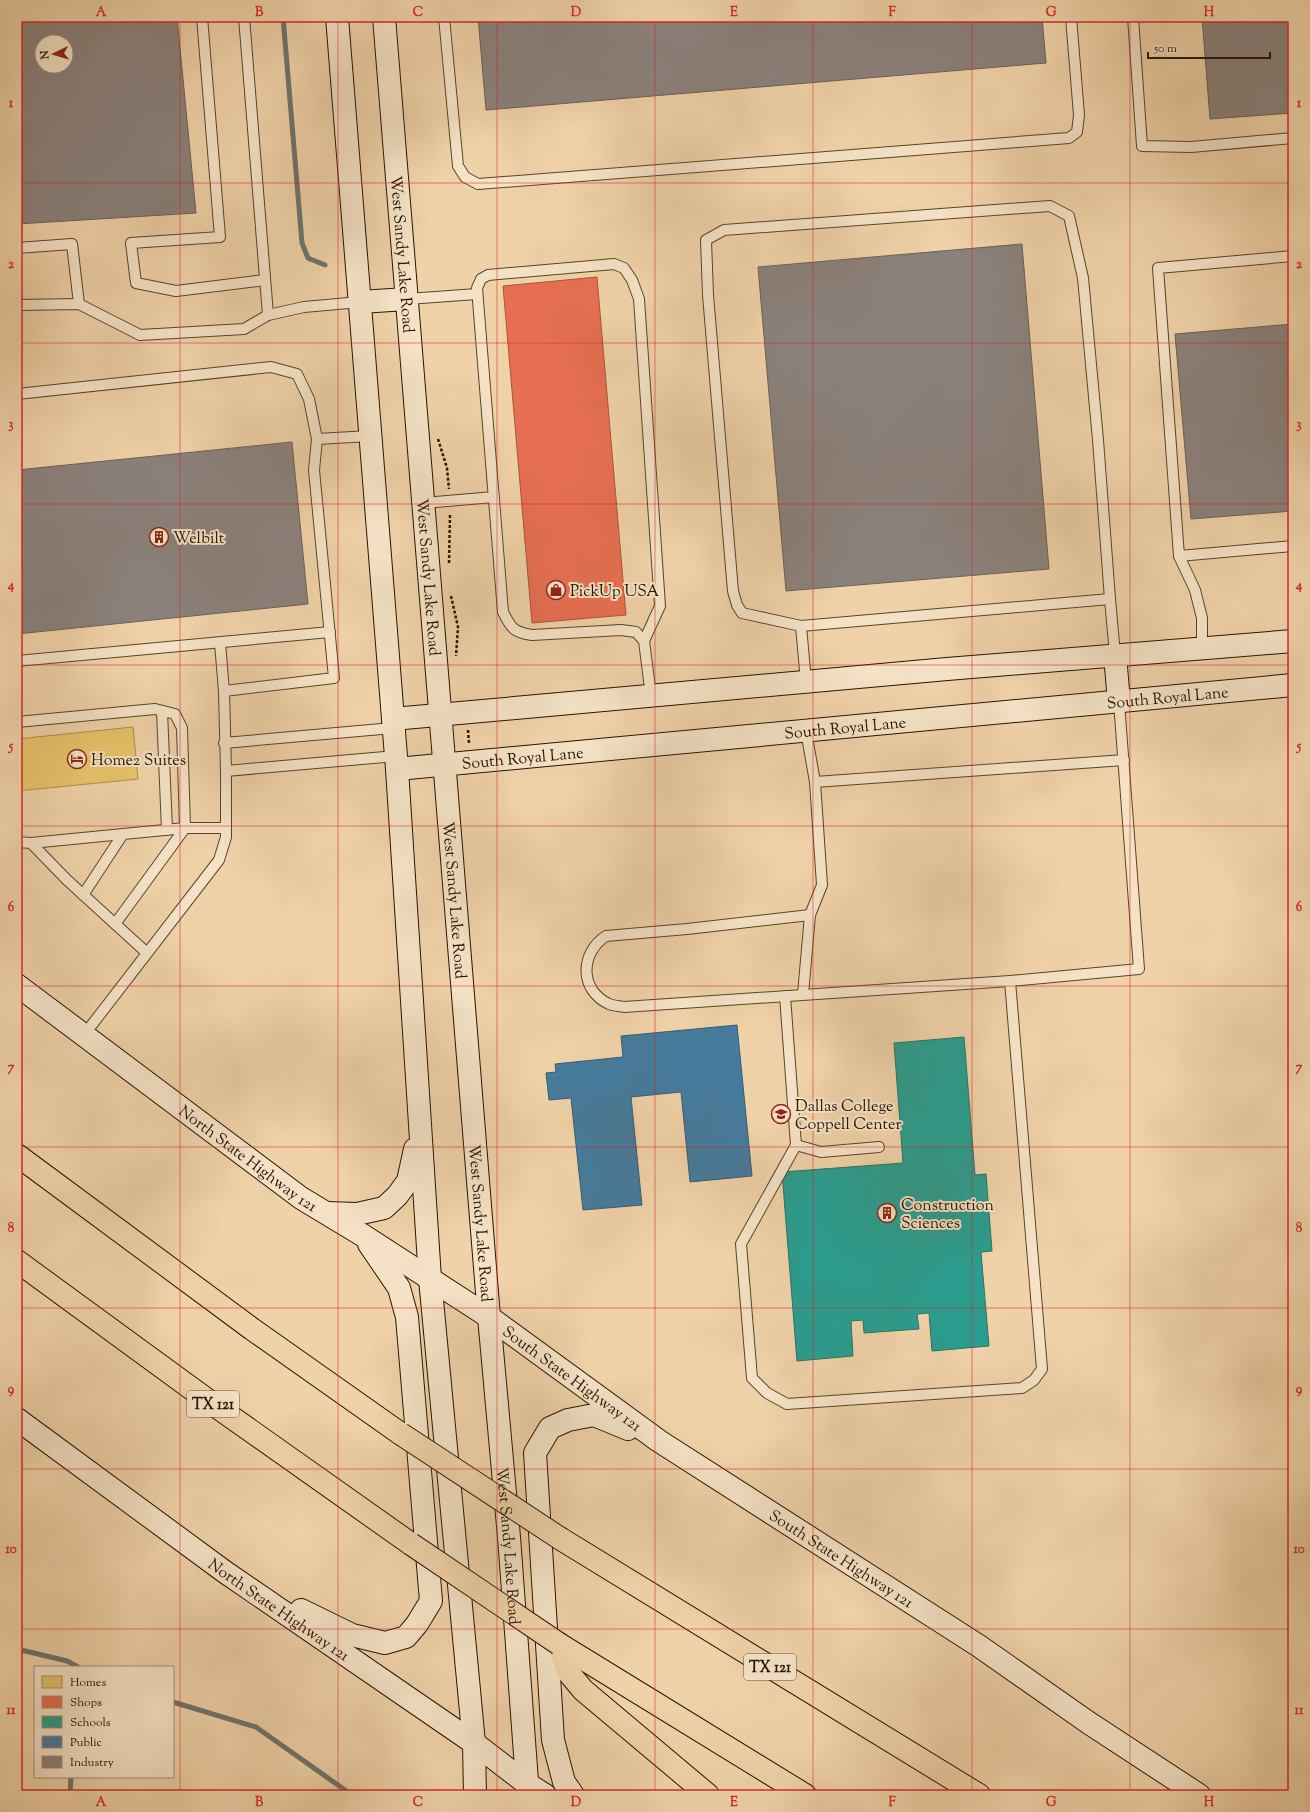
<svg xmlns="http://www.w3.org/2000/svg" width="1310" height="1812" viewBox="0 0 1310 1812" font-family="'Sorts Mill Goudy',serif">
  <style>
    .homes { fill: #e9c46a; stroke: #ae8f4a }
    .shops { fill: #e76f51; stroke: #ad5439 }
    .schools { fill: #2a9d8f; stroke: #297464 }
    .public { fill: #457b9d; stroke: #3c5c6e }
    .industry { fill: #8a817c; stroke: #6c6057; fill-rule: evenodd }
    .lines { fill: none; stroke-linecap: round; stroke-linejoin: round }
    .stream { stroke: #6f746c; stroke-width: 5 }
    .service-casing { stroke: #58442a; stroke-width: 12 }
    .secondary-casing { stroke: #261400; stroke-width: 24 }
    .motorway-casing { stroke: #261400; stroke-width: 24 }
    .path { stroke: #261400; stroke-width: 2.5; stroke-dasharray: 3 2; stroke-linecap: butt }
    .service { stroke: #f5e2c6; stroke-width: 10 }
    .secondary { stroke: #f5e2c6; stroke-width: 22 }
    .motorway { stroke: #f0d2a8; stroke-width: 22 }
    .motorway-bridge-casing { stroke: #261400; stroke-width: 24; stroke-linecap: butt }
    .motorway-bridge { stroke: #f0d2a8; stroke-width: 22 }
    .grid { fill: none; stroke: #d62828; stroke-width: 1; stroke-opacity: 0.55 }
    .labels { text-anchor: middle; stroke-width: 4; stroke-linejoin: round; paint-order: stroke }
    .shield { fill: #f5e2c6; stroke: #64523b; stroke-width: 1 }
    .shield-label { font-size: 15px; font-weight: bold; fill: #261400 }
    .street-label { font-size: 16px; fill: #261400; stroke: #f5e2c6 }
    .poi-label { font-size: 16px; fill: #261400; stroke: #f5e2c6; text-anchor: start }
    .neatline { fill: none; stroke: #d62828; stroke-width: 1.5 }
    .grid-label { font-size: 13px; text-anchor: middle; font-weight: bold; fill: #d62828 }
  </style>
  <rect width="100%" height="100%" fill="#f0d2a8"/>
  <filter id="stains"><feTurbulence type="fractalNoise" baseFrequency=".005" numOctaves="4"/><feColorMatrix values="0 0 0 0 .2 0 0 0 0 .09 0 0 0 0 .02 0 0 0 .5 -.17"/></filter>
  <radialGradient id="worn" r=".72"><stop offset=".6" stop-color="#630" stop-opacity="0"/><stop offset="1" stop-color="#630" stop-opacity=".3"/></radialGradient>
  <polygon class="homes" points="133,727 138,779 17,791 17,739"/>
  <polygon class="shops" points="597,277 626,615 532,623 503,286"/>
  <polygon class="schools" points="964,1037 975,1175 986,1174 992,1251 981,1252 989,1346 932,1351 929,1313 917,1314 919,1329 864,1333 863,1320 851,1321 853,1356 797,1361 782,1172 903,1163 894,1043"/>
  <polygon class="public" points="737,1025 752,1176 690,1182 681,1092 631,1097 642,1205 583,1210 571,1098 549,1100 546,1073 556,1072 555,1064 623,1057 621,1036"/>
  <g class="industry">
    <path d="M17 17H177L196 213 17 224ZM42 42H66V66H42Z"/>
    <polygon points="478,17 1042,17 1046,63 486,110"/>
    <polygon points="1202,17 1293,17 1293,113 1210,119"/>
    <polygon points="1022,244 1049,569 786,591 758,267"/>
    <polygon points="1293,324 1293,511 1191,519 1175,334"/>
    <polygon points="292,442 308,604 17,634 17,470"/>
  </g>
  <g class="lines">
    <g class="stream">
      <polyline points="283,17 302,243 308,258 325,265"/>
      <polyline points="17,1649 67,1661 78,1667"/>
      <polyline points="173,1702 256,1727 352,1795"/>
      <polyline points="70,1795 71,1777"/>
    </g>
    <g class="service-casing">
      <g id="service">
        <polyline points="202,17 220,237 131,243 136,283 176,291 265,280"/>
        <polyline points="244,17 268,315"/>
        <polyline points="444,17 458,166 465,177 478,184 1069,138 1077,132 1079,115 1071,17"/>
        <polyline points="1133,17 1142,146 1191,147 1293,138"/>
        <polyline points="17,248 72,244 79,304"/>
        <polyline points="1293,256 1158,268 1179,556 1293,546"/>
        <polyline points="407,299 477,294"/>
        <polyline points="17,305 79,304 140,335 244,329 268,315 304,307 360,302"/>
        <polyline points="17,394 271,367 297,374 309,399 317,439 370,436"/>
        <polyline points="424,503 494,497"/>
        <polyline points="1179,556 1195,590 1202,618 1202,648"/>
        <polyline points="801,626 742,613 737,605 733,591 708,295 706,240 724,230 1050,206 1069,216 1083,278 1098,440 1110,599"/>
        <path d="M644 641 660 606 639 299 632 280 624 268 614 264 488 275 481 279 477 288 503 612C511 628 513 632 532 635L621 630 636 632 644 641 651 696"/>
        <polyline points="220,643 224,691"/>
        <polyline points="17,661 330,632"/>
        <polyline points="806,682 801,626 1110,599 1115,655"/>
        <polyline points="162,711 167,830"/>
        <polyline points="17,722 155,709 175,714 182,728 185,828 226,828"/>
        <polyline points="224,743 393,728"/>
        <polyline points="226,771 396,756"/>
        <polyline points="815,782 1124,760"/>
        <polyline points="17,842 31,843 67,880 147,953"/>
        <polyline points="31,843 185,828"/>
        <polyline points="83,895 123,834"/>
        <path d="M810 915 687 929 606 936C580 953 579 990 609 1004 614 1006 620 1006 624 1007L1010 981 1139 969 1119 702"/>
        <polyline points="115,924 185,828"/>
        <polyline points="803,994 810,915 822,885 815,782 806,731"/>
        <polyline points="785,996 796,1145 741,1244 752,1378 767,1393 787,1404 1022,1388 1034,1380 1042,1369 1010,981"/>
        <polyline points="84,1035 219,860 226,837 226,771 224,691 334,678 314,470 317,439"/>
        <polyline points="796,1145 821,1152 879,1147"/>
      </g>
    </g>
    <g class="secondary-casing">
      <g id="secondary">
        <polyline points="337,17 397,769 430,1279 474,1743 475,1795"/>
        <path id="s1" d="M384 17 489 1317 509 1537 528 1795"/>
        <polyline points="360,302 407,299"/>
        <polyline points="1115,655 1119,702"/>
        <polyline points="393,719 947,669 1293,641"/>
        <path id="s2" d="M397 769 1293 685"/>
        <path id="s3" d="M17 985 301 1198 364 1236 489 1317 659 1441 979 1646 1089 1723 1199 1795"/>
        <polyline points="328,1213 357,1214 384,1208 397,1196 408,1181 415,1149"/>
        <path id="s4" d="M17 1419 225 1572 474 1743 526 1783 545 1795"/>
        <polyline points="301,1610 352,1635 385,1643 406,1637 417,1624 431,1601 407,1317 399,1288 369,1244"/>
        <polyline points="573,1795 564,1782 553,1740 535,1453 550,1428 568,1420 594,1415 628,1429"/>
      </g>
    </g>
    <g class="motorway-casing">
      <g id="motorway">
        <polyline points="17,1155 252,1329 401,1434"/>
        <polyline points="17,1261 210,1402 411,1544"/>
        <polyline points="561,1539 979,1795"/>
        <polyline points="559,1644 805,1795"/>
        <polyline points="559,1644 568,1672 583,1690 708,1795"/>
      </g>
    </g>
    <g class="path">
      <polyline points="438,439 447,468 449,489"/>
      <polyline points="449,563 450,514"/>
      <polyline points="451,596 458,627 456,656"/>
      <polyline points="468,730 469,743"/>
    </g>
    <use href="#service" class="service"/>
    <use href="#secondary" class="secondary"/>
    <use href="#motorway" class="motorway"/>
    <g class="motorway-bridge-casing">
      <g id="motorway-bridge">
        <polyline points="401,1434 561,1539"/>
        <polyline points="411,1544 559,1644"/>
      </g>
    </g>
    <use href="#motorway-bridge" class="motorway-bridge"/>
  </g>
  <path class="grid" d="M180 17V1795M338 17V1795M497 17V1795M655 17V1795M813 17V1795M972 17V1795M1130 17V1795M17 183H1293M17 343H1293M17 504H1293M17 665H1293M17 826H1293M17 986H1293M17 1147H1293M17 1308H1293M17 1469H1293M17 1629H1293"/>
  <defs>
    <g id="building-ring" transform="scale(1)"><circle r="9.5" fill="#f5e2c6" stroke="#8f2418" stroke-width="1.5"/><path d="M-4-6H4V6H1V3H-1V6H-4ZM-2.5-4.3h1.7v1.8h-1.7ZM.8-4.3h1.7v1.8H.8ZM-2.5-1h1.7V.8h-1.7ZM.8-1h1.7V.8H.8Z" fill="#8f2418"/></g>
    <g id="shop-ring" transform="scale(1)"><circle r="9.5" fill="#f5e2c6" stroke="#8f2418" stroke-width="1.5"/><path d="M-5-2.5h2.3a2.7 3.5 0 0 1 5.4 0H5L5.5 6h-11ZM-1.5-2.5h3a1.5 2.3 0 0 0-3 0Z" fill="#8f2418"/></g>
    <g id="hotel-ring" transform="scale(1)"><circle r="9.5" fill="#f5e2c6" stroke="#8f2418" stroke-width="1.5"/><path d="M-6-4.5h1.5V1H6V5H4.5V3h-9V5H-6ZM-4 0a1.8 1.8 0 1 1 3.6 0ZM.5 0V-2.5h3Q6-2.5 6 0Z" fill="#8f2418"/></g>
    <g id="university-ring" transform="scale(1)"><circle r="9.5" fill="#f5e2c6" stroke="#8f2418" stroke-width="1.5"/><path d="M0-5L7-2L0 1L-7-2ZM-4 1L0 2.5L4 1V4Q0 6-4 4Z" fill="#8f2418"/></g>
  </defs>
  <g fill-rule="evenodd">
    <use href="#building-ring" x="159" y="537"/>
    <use href="#shop-ring" x="556" y="590"/>
    <use href="#hotel-ring" x="77" y="759"/>
    <use href="#university-ring" x="781" y="1114"/>
    <use href="#building-ring" x="887" y="1213"/>
  </g>
  <g class="labels">
    <g class="shield">
      <rect x="187" y="1391" width="52" height="26" rx="3"/>
      <rect x="744" y="1654" width="52" height="26" rx="3"/>
    </g>
    <g class="shield-label">
      <text x="213" y="1409">TX 121</text>
      <text x="770" y="1672">TX 121</text>
    </g>
    <g class="street-label">
      <text dy="6" stroke="none"><textPath href="#s1" startOffset="238">West Sandy Lake Road</textPath></text>
      <text dy="6" stroke="none"><textPath href="#s1" startOffset="562">West Sandy Lake Road</textPath></text>
      <text dy="6" stroke="none"><textPath href="#s2" startOffset="774">South Royal Lane</textPath></text>
      <text dy="6" stroke="none"><textPath href="#s2" startOffset="450">South Royal Lane</textPath></text>
      <text dy="6" stroke="none"><textPath href="#s2" startOffset="126">South Royal Lane</textPath></text>
      <text dy="6" stroke="none"><textPath href="#s1" startOffset="886">West Sandy Lake Road</textPath></text>
      <text dy="6" stroke="none"><textPath href="#s3" startOffset="289">North State Highway 121</textPath></text>
      <text dy="6" stroke="none"><textPath href="#s1" startOffset="1210">West Sandy Lake Road</textPath></text>
      <text dy="6" stroke="none"><textPath href="#s3" startOffset="681">South State Highway 121</textPath></text>
      <text dy="6" stroke="none"><textPath href="#s1" startOffset="1534">West Sandy Lake Road</textPath></text>
      <text dy="6" stroke="none"><textPath href="#s3" startOffset="1005">South State Highway 121</textPath></text>
      <text dy="6" stroke="none"><textPath href="#s4" startOffset="324">North State Highway 121</textPath></text>
    </g>
    <g class="poi-label">
      <text x="173" y="543">Welbilt</text>
      <text x="570" y="596">PickUp USA</text>
      <text x="91" y="765">Home2 Suites</text>
      <text x="795" y="1111">Dallas College<tspan x="795" dy="18">Coppell Center</tspan></text>
      <text x="901" y="1210">Construction<tspan x="901" dy="18">Sciences</tspan></text>
    </g>
  </g>
  <rect width="1310" height="1812" fill="none" stroke="#f0d2a8" stroke-width="44"/>
  <rect x="34" y="1666" width="140" height="112" fill="#f5e2c6" stroke="#a29077"/>
  <rect x="42" y="1676" width="20" height="12" fill="#e9c46a" stroke="#a29077"/>
  <text x="70" y="1686" font-size="12" fill="#261400">Homes</text>
  <rect x="42" y="1696" width="20" height="12" fill="#e76f51" stroke="#a29077"/>
  <text x="70" y="1706" font-size="12" fill="#261400">Shops</text>
  <rect x="42" y="1716" width="20" height="12" fill="#2a9d8f" stroke="#a29077"/>
  <text x="70" y="1726" font-size="12" fill="#261400">Schools</text>
  <rect x="42" y="1736" width="20" height="12" fill="#457b9d" stroke="#a29077"/>
  <text x="70" y="1746" font-size="12" fill="#261400">Public</text>
  <rect x="42" y="1756" width="20" height="12" fill="#8a817c" stroke="#a29077"/>
  <text x="70" y="1766" font-size="12" fill="#261400">Industry</text>
  <g transform="translate(54 54) rotate(265)"><circle r="19" fill="#f5e2c6" stroke="#a29077"/>
  <path d="M0-3L7 15L0 10L-7 15Z" fill="#8f2418"/>
  <text y="-6" font-size="11" font-weight="bold" text-anchor="middle" fill="#261400">N</text>
  </g>
  <path d="M1148 52v6h122v-6" fill="none" stroke="#261400" stroke-width="2"/>
  <text x="1154" y="52" font-size="12" fill="#261400" stroke="#f5e2c6" stroke-width="3" paint-order="stroke">50 m</text>
  <rect x="22" y="22" width="1266" height="1768" class="neatline"/>
  <g class="grid-label">
    <text x="101" y="16">A</text>
    <text x="259" y="16">B</text>
    <text x="418" y="16">C</text>
    <text x="576" y="16">D</text>
    <text x="734" y="16">E</text>
    <text x="892" y="16">F</text>
    <text x="1051" y="16">G</text>
    <text x="1209" y="16">H</text>
    <text x="11" y="107">1</text>
    <text x="1299" y="107">1</text>
    <text x="11" y="268">2</text>
    <text x="1299" y="268">2</text>
    <text x="11" y="428">3</text>
    <text x="1299" y="428">3</text>
    <text x="11" y="589">4</text>
    <text x="1299" y="589">4</text>
    <text x="11" y="750">5</text>
    <text x="1299" y="750">5</text>
    <text x="11" y="911">6</text>
    <text x="1299" y="911">6</text>
    <text x="11" y="1071">7</text>
    <text x="1299" y="1071">7</text>
    <text x="11" y="1232">8</text>
    <text x="1299" y="1232">8</text>
    <text x="11" y="1393">9</text>
    <text x="1299" y="1393">9</text>
    <text x="11" y="1553">10</text>
    <text x="1299" y="1553">10</text>
    <text x="11" y="1714">11</text>
    <text x="1299" y="1714">11</text>
    <text x="101" y="1806">A</text>
    <text x="259" y="1806">B</text>
    <text x="418" y="1806">C</text>
    <text x="576" y="1806">D</text>
    <text x="734" y="1806">E</text>
    <text x="892" y="1806">F</text>
    <text x="1051" y="1806">G</text>
    <text x="1209" y="1806">H</text>
  </g>
  <rect width="100%" height="100%" filter="url(#stains)"/>
  <rect width="100%" height="100%" fill="url(#worn)"/>
</svg>
